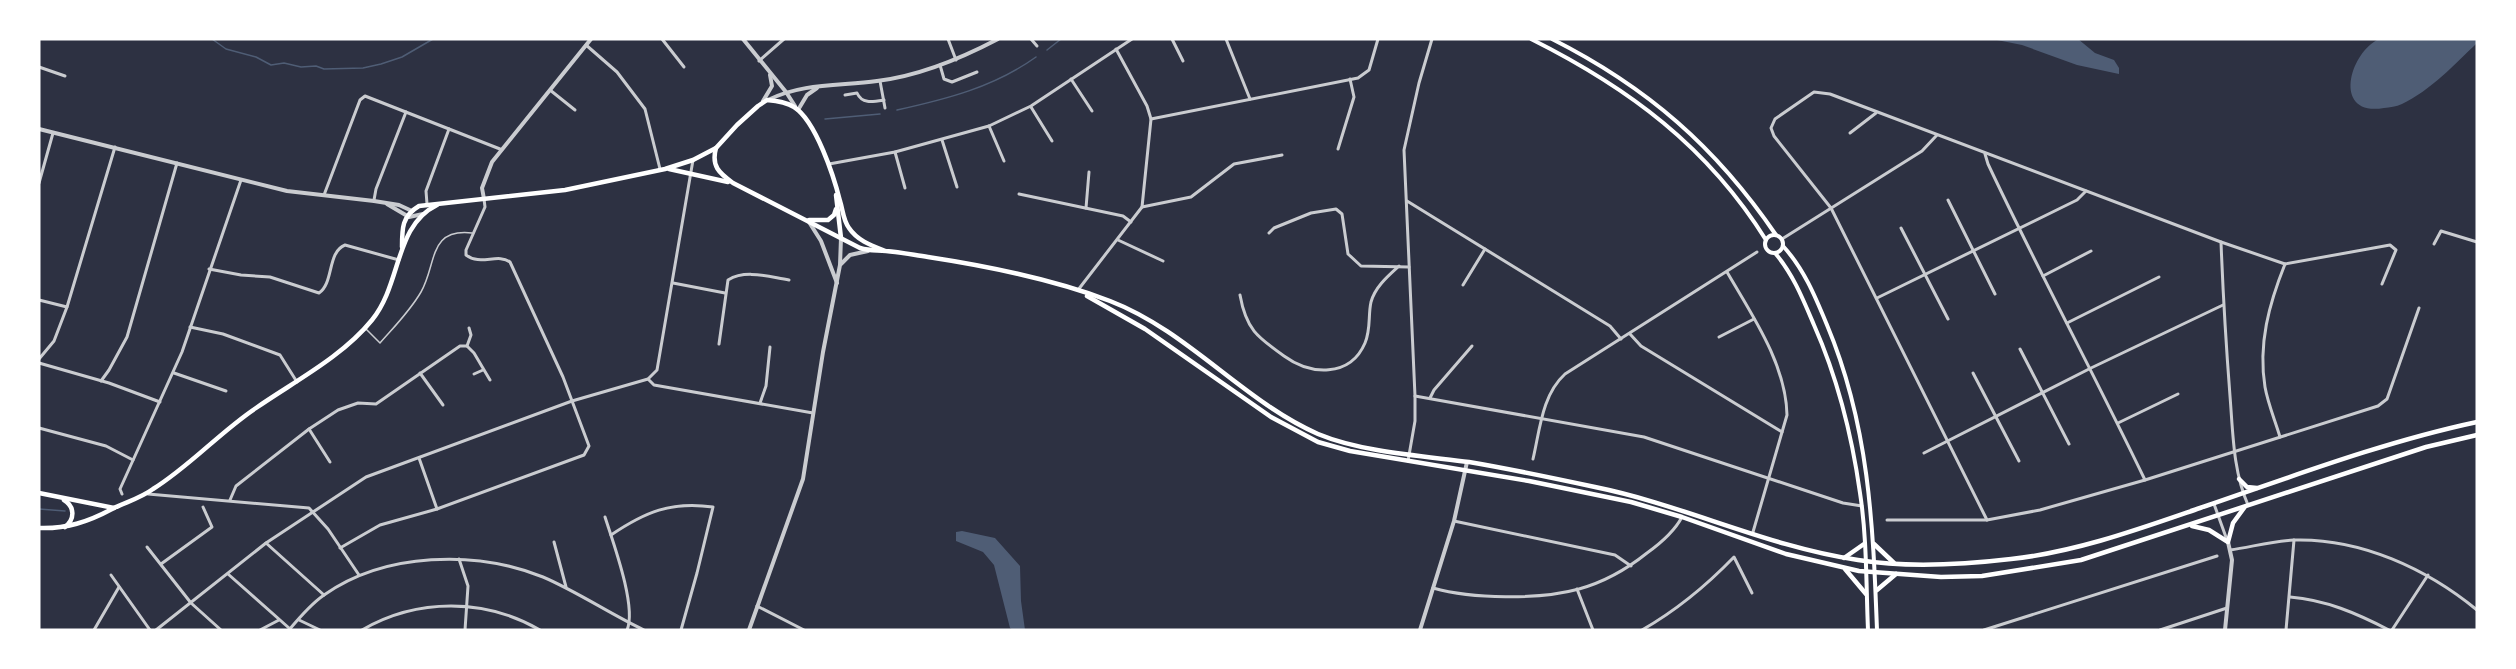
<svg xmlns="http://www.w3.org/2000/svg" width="2516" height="669" viewBox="0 0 2516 669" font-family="Poppins,sans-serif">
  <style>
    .water { fill: #4f5d75 }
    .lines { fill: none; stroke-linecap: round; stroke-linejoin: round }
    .stream { stroke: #4f5d75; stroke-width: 1.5 }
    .service { stroke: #caccd0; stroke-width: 1.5 }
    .minor { stroke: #caccd0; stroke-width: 3 }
    .tertiary { stroke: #caccd0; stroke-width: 4 }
    .secondary { stroke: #fff; stroke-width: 4 }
    .trunk { stroke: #fff; stroke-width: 4.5 }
  </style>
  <rect width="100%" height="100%" fill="#2d3142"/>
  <g class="water">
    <polygon points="1992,39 2078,39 2095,53 2114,60 2119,68 2119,74 2077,65 2022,45"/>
    <path d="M2379 39H2477V43C2454 65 2431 90 2402 104 2396 107 2390 107 2384 108 2332 117 2349 53 2379 39Z"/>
    <polygon points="962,531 995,538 1020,566 1021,601 1025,630 1013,630 1010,628 994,565 983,552 956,541 956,532"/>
  </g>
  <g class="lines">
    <g class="stream">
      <polyline points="212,39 226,49 256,57 271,65 284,63 301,67 316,66 324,69 363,68 381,64 402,57 433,39"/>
      <polyline points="1047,50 1061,39"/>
      <path d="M897 110C947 99 994 87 1036 57"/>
      <polyline points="825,119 880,114"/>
      <polyline points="39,509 65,511"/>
    </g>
    <path class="service" d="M366 329 380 343C394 327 410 311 421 292 437 264 428 228 472 233"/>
    <g class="minor">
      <polyline points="662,39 684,67"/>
      <polyline points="948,39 956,60"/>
      <polyline points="1031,39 1037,46"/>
      <polyline points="1172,39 1183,61"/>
      <polyline points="1226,39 1250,99"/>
      <polyline points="586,45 617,72 645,109 660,169"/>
      <polyline points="759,61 784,39"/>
      <polyline points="940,65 944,79 952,82 977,72"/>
      <polyline points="39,67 65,76"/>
      <polyline points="1071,79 1092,111"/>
      <polyline points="880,81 885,108"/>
      <polyline points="550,90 575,110"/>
      <path d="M845 95 857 93C862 104 872 102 884 100"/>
      <polyline points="1031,107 1052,141"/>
      <polyline points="1151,119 1358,78 1369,70 1378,39"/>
      <polyline points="989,126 1004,161"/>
      <polyline points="1850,133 1876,113"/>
      <polyline points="942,140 957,187"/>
      <polyline points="1338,149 1354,97 1350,79"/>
      <polyline points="895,152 905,188"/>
      <path d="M1985 154 1988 164C2038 270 2094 374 2145 480"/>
      <polyline points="829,164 895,152 989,126 1031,106 1132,39"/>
      <polyline points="39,183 53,133"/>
      <polyline points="1019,194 1123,216 1131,222"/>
      <polyline points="324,195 360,100 365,96 500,149"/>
      <polyline points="374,200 376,189 406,112"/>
      <polyline points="1948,200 1995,294"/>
      <polyline points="1407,201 1610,326 1621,339"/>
      <polyline points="427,204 426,191 449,129"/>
      <polyline points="1142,207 1191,197 1234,164 1282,155"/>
      <polyline points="1086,208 1089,172"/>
      <polyline points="1901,228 1948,319"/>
      <polyline points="1269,233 1274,228 1311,213 1336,209 1342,214 1348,254 1361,266 1409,267"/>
      <polyline points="1782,239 1922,151 1937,135"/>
      <polyline points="1118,240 1163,261"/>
      <path d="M2221 242C2223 294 2226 344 2230 396 2233 433 2233 471 2248 505"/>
      <polyline points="2434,244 2441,231 2477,242"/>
      <path d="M209 269 241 275 270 277 319 293C334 283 327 252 345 245L399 260"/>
      <path d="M1727 272C1752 315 1786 364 1787 415L1753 532"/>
      <polyline points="2043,276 2091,251"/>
      <polyline points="673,283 725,293"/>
      <polyline points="1463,285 1485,249"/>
      <polyline points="1078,290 1142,207 1151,119 1147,106 1116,49"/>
      <path d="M1240 295C1246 329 1257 337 1284 356 1310 375 1350 378 1365 343 1371 329 1368 315 1371 302 1375 287 1388 276 1399 266"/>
      <polyline points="1877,298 2077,200 2086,191"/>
      <polyline points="39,300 67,307"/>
      <polyline points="2067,323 2159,277"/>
      <polyline points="190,327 223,334 280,355 297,382"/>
      <polyline points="1630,334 1641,346 1782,432"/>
      <polyline points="1719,337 1754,319"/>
      <path d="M719 344 728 280C746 269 769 277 789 280"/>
      <polyline points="467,346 471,335 469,328"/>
      <polyline points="2020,349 2069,444"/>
      <polyline points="39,359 54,341 67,307 115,147"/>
      <polyline points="39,363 109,383 160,402"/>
      <polyline points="174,373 226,391"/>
      <polyline points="420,373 443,405"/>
      <polyline points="1973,373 2019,461"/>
      <polyline points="474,374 483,370"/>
      <polyline points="648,379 654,385 813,413"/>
      <polyline points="101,381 109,370 127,337 177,163"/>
      <polyline points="1415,396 1644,437 1843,503 1862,506"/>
      <polyline points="1430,398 1434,390 1472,346"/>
      <polyline points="760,403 766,386 770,347"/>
      <polyline points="2118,423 2178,394"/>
      <polyline points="39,428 106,446 133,460"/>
      <polyline points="309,429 330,462"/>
      <path d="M2280 437C2275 420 2268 404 2265 387 2258 344 2269 304 2285 264"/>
      <polyline points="1924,453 2091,368 2223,305"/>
      <polyline points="419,458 437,509"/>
      <path d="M1533 459C1540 429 1542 395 1565 374L1757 252"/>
      <polyline points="1408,461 1415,421 1415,396 1404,150 1419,83 1432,39"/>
      <polyline points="122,494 120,489 182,352 241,180"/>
      <polyline points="148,494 309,508 328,529 359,575"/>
      <polyline points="230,500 236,486 309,429 338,410 358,403 376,404 460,346 467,346 474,353 490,380"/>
      <polyline points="2214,504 2227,540"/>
      <path d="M605 517C613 542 637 607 627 630"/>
      <polyline points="1887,520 1987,520 2040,510 2145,480 2378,406 2387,399 2419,308"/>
      <polyline points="1987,520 1831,208 1774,136 1771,128 1775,119 1814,92 1830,94 2221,242 2285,264 2390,245 2396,250 2382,284"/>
      <polyline points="1454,521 1615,555 1631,566"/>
      <path d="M611 535C645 512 671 501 713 507L697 573 681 630"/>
      <polyline points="554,542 566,587"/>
      <polyline points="266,543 324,595"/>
      <polyline points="147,547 191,603 221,630"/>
      <path d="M340 548 380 525 437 509 584 455 589 446 563 377 510 262C498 253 480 266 466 255V250L485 207 484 199"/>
      <path d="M2230 550C2251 547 2273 541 2294 540 2361 538 2427 569 2477 610"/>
      <polyline points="459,559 468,586 465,630"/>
      <polyline points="161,564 212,527 203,507"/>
      <polyline points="228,574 289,628"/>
      <polyline points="111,575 150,630"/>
      <path d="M1433 588C1472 599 1539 600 1579 589 1604 582 1627 569 1647 553 1661 543 1674 532 1682 517"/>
      <polyline points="1577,589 1593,630"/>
      <path d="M2290 597C2326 600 2356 613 2389 630"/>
      <polyline points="757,606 804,630"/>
      <polyline points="299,620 320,630"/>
      <polyline points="94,630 119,587"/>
      <polyline points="156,630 266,543 366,477 572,401 648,379 657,370 693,160"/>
      <polyline points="260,630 279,620"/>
      <path d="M289 630C299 618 311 604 324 595 385 552 476 550 543 577 578 592 610 614 644 630"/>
      <path d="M362 630C417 598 485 598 540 630"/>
      <path d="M1642 630C1677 610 1706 586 1734 557L1752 593"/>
      <polyline points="1984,630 2217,556"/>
      <polyline points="2160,630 2227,608"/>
      <polyline points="2286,630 2294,540"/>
      <polyline points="2392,630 2428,575"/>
    </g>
    <g class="tertiary">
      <polyline points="743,39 786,92 795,106"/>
      <path d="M768 100C802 83 840 86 877 81 919 76 960 59 998 39"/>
      <polyline points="763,101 772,86 770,75"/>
      <polyline points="798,110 807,95 817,88"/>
      <polyline points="39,129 287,191 374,201 399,205 412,211"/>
      <polyline points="484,199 482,188 492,162 591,39"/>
      <polyline points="387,204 409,217 423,214"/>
      <polyline points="809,222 821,241 837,283"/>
      <polyline points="841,264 850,255 868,251"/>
      <polyline points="749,630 803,479 823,352 840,265 841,238"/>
      <polyline points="1420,630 1454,521 1467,462"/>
      <polyline points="2225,630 2232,560 2228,542"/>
    </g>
    <g class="secondary">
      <path d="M1531 39C1629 88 1708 147 1766 240"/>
      <path d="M1552 39C1647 87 1716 147 1776 235"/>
      <circle cx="1774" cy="244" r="9"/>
      <path d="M1783 246C1804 269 1815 296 1827 325 1869 425 1873 523 1877 630"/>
      <path d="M1775 253C1793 274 1803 299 1814 325 1837 377 1852 436 1860 493 1867 538 1866 584 1868 630"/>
    </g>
    <g class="trunk">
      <path d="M716 148C711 166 719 173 733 183L860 248C870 251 876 250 886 251 900 252 914 255 928 257 987 266 1055 280 1110 301 1188 331 1243 401 1318 434 1361 452 1423 456 1469 462 1511 469 1553 478 1595 487 1684 505 1768 547 1858 560 1908 568 1960 565 2011 559 2076 552 2139 529 2200 508 2291 477 2383 442 2477 422"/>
      <polyline points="669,169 728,182"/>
      <polyline points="836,195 841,238"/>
      <polyline points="809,220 828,220 834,215 836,209"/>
      <path d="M402 247C402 228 402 216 419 206L565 190 665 169 693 160 716 148 737 125 758 106 767 100C777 101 786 102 794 107 816 121 834 177 840 201 843 210 843 220 849 228 857 240 870 245 883 250"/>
      <polyline points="1087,296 1145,329 1271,417 1318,442 1350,451 1529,481 1631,502 1682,517 1786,554 1859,571 1941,577 1982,576 2081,560 2426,447 2477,435"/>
      <polyline points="2239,479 2247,487 2257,488"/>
      <polyline points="39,493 114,508"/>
      <path d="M64 500C75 507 75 519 65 527"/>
      <polyline points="2192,526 2209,530 2228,542 2233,523 2244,508"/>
      <path d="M39 528C66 529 88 522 112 509 126 502 141 498 153 489 190 466 220 432 256 408 295 381 342 357 372 320 402 283 394 226 437 205"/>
      <polyline points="1874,544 1894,563"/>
      <polyline points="1844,558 1864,544"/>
      <polyline points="1845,569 1866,594"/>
      <polyline points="1877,590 1896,574"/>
    </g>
  </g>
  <rect width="2516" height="669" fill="none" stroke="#ffffff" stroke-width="81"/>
</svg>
